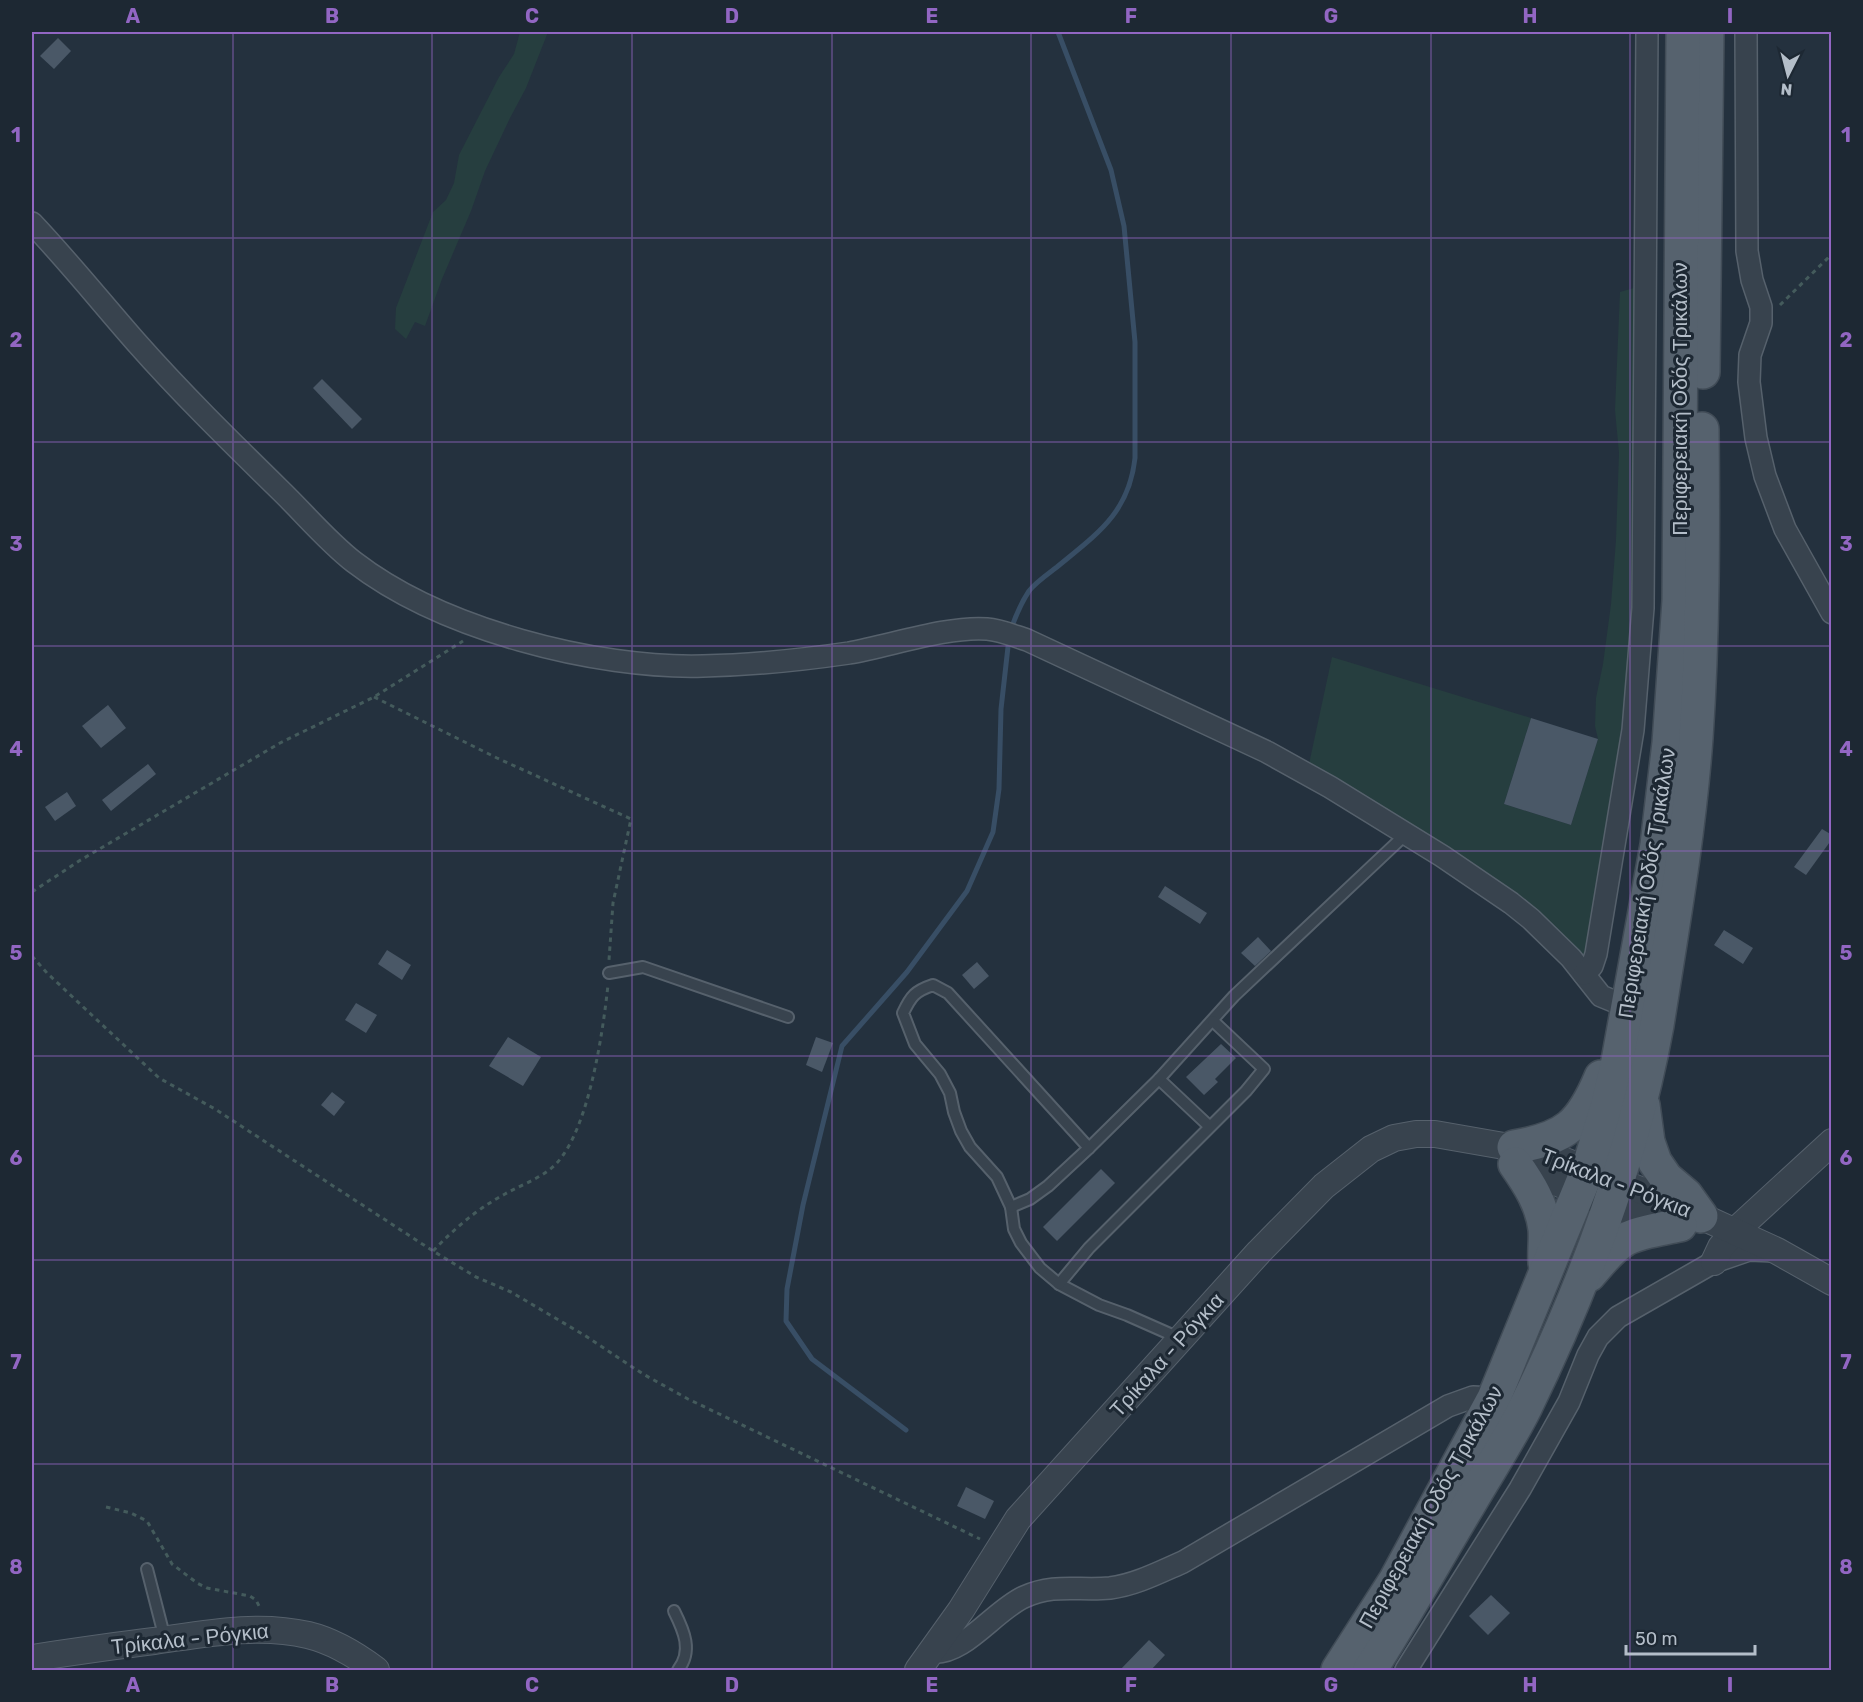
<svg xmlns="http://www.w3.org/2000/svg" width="1863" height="1702" viewBox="0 0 1863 1702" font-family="Rubik,sans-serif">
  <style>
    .green { fill: #263e3f }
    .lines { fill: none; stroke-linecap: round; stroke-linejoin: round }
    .stream { stroke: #384e65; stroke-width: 5 }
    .building { fill: #4a5867 }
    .service-casing { stroke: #56616c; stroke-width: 14 }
    .minor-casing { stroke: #56616c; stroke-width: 24 }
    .tertiary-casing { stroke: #56616c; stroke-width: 28 }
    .primary-casing { stroke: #414c57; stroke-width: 36 }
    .path { stroke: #445b5c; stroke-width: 3; stroke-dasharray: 4.5 4.5; stroke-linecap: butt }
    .service { stroke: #38434e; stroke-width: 10 }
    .minor { stroke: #38434e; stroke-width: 21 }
    .tertiary { stroke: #38434e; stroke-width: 26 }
    .primary { stroke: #56626e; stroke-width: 33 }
    .grid { fill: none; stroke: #9266c3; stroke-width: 1.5; stroke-opacity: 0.55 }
    .labels { text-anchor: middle; stroke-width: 6; stroke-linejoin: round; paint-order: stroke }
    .street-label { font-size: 21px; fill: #b4bec9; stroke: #1d2833 }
    .neatline { fill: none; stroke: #9266c3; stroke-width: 2 }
    .grid-label { font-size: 20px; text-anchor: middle; font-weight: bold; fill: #9266c3 }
  </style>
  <rect width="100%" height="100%" fill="#24313e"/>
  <g class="green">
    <polygon points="520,32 548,32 526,88 510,118 485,171 471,211 442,279 425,326 415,322 406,339 395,329 396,308 433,212 446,200 454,183 459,155 499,77 514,54"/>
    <polygon points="1634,288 1639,399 1632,708 1587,960 1580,958 1548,920 1488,875 1309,764 1332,657 1531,718 1504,804 1571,825 1598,739 1595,726 1596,698 1603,664 1611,604 1616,540 1619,453 1615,410 1620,292"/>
  </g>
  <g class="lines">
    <g class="stream">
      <path d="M1011 629C1016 615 1021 603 1029 591 1036 582 1048 574 1057 567 1097 534 1129 513 1135 458V342L1124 226 1111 170 1058 32"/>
      <polyline points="906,1430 812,1359 786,1321 787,1289 803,1205 842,1046 907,972 967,891 993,832 999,789 1001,709 1009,638"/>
    </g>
  </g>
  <g class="building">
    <polygon points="58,38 71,51 54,69 40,56"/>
    <polygon points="322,379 362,419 352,429 313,388"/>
    <polygon points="108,705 126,728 101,748 82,726"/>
    <polygon points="1531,718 1598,739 1571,825 1504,804"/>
    <polygon points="148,764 156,774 111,811 102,800"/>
    <polygon points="67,792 76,806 55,821 45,807"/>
    <polygon points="1822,829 1832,835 1832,839 1806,875 1794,867"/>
    <polygon points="1165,886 1207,913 1200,924 1158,897"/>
    <polygon points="1724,930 1753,948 1743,964 1714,945"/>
    <polygon points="1258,937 1271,951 1255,966 1241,953"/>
    <polygon points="387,950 411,965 402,980 378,964"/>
    <polygon points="977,962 989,976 974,989 962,975"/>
    <polygon points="356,1003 377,1015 366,1033 345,1020"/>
    <polygon points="508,1037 541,1057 523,1086 489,1066"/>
    <polygon points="816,1037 833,1043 822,1072 806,1065"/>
    <polygon points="1221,1044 1236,1058 1215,1079 1218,1082 1204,1095 1186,1077"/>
    <polygon points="332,1092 345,1102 334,1116 321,1105"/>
    <polygon points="1101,1169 1115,1183 1057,1241 1043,1227"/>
    <polygon points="966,1487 994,1501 985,1519 957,1506"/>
    <polygon points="1491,1595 1510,1613 1488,1635 1469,1616"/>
    <polygon points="1149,1640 1165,1655 1150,1671 1119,1671"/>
  </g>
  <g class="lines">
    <g class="service-casing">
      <g id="service">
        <polyline points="609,973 643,967 788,1017"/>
        <polyline points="1159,1079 1209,1126"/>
        <path d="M1089 1148 948 993 933 985C915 991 911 996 903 1013L915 1044 940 1074 950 1093 954 1112 961 1131 970 1147 997 1177 1011 1207 1014 1229 1021 1243 1040 1268 1059 1284 1099 1305 1127 1315 1179 1338"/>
        <polyline points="1011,1207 1030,1199 1048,1186 1089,1148 1159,1079 1234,996 1406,834"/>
        <polyline points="1059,1284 1089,1248 1246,1091 1264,1069 1213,1021"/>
        <polyline points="147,1569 165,1639"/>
        <path d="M674 1611C684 1631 693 1651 678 1670"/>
      </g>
    </g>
    <g class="minor-casing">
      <g id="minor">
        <polyline points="1746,32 1747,251 1752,280 1761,307 1761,323 1750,355 1749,382 1756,438 1765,476 1785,529 1832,613"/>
        <path d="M32 223C68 261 101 302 136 342 181 393 230 441 279 489 304 513 327 541 354 562 441 629 595 669 703 666 752 665 801 660 849 653 890 646 947 626 987 629 1001 630 1014 636 1027 640L1267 752 1330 787 1442 856 1511 903 1531 919 1571 958 1601 996 1628 1007"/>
        <polyline points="1584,974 1592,966 1596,954 1633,730 1643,608 1647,32"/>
        <path d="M932 1652C963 1656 995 1610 1024 1597 1054 1583 1079 1591 1110 1588 1135 1585 1160 1572 1183 1562L1448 1406 1473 1397 1494 1398"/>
        <polyline points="1406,1670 1520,1489 1569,1402 1588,1355 1598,1337 1618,1317 1714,1262 1749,1250 1775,1251"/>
      </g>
    </g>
    <g class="tertiary-casing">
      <g id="tertiary">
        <polyline points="1514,1164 1609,1205 1679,1225"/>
        <polyline points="1714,1262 1721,1247 1735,1231 1832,1142"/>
        <path d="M32 1658C72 1652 113 1646 154 1641 204 1634 257 1623 308 1635 333 1641 356 1655 376 1670"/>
        <polyline points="918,1670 961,1610 1018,1519 1259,1252 1324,1186 1371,1149 1394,1138 1416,1134 1435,1134 1544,1153 1661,1198 1777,1251 1832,1282"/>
      </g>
    </g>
    <g class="primary-casing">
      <g id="primary">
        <polyline points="1703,372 1707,32"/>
        <polyline points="1643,1105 1648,1142 1655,1162 1666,1178 1686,1195 1701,1216"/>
        <path d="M1514 1147C1566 1138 1581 1125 1601 1077"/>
        <path d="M1515 1164C1529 1184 1542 1204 1545 1229 1546 1240 1544 1252 1545 1263"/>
        <path d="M1589 1275C1600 1263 1611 1247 1626 1239 1642 1231 1662 1229 1680 1225"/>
        <polyline points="1338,1670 1395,1581 1494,1398 1588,1169 1608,1104 1618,1061 1657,845 1669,743 1679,601 1683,32"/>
        <path d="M1370 1670C1404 1617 1435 1561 1468 1506 1487 1473 1508 1442 1525 1408 1584 1287 1633 1157 1657 1025 1672 930 1689 834 1696 738 1703 635 1703 532 1702 429"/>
      </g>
    </g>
    <g class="path">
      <polyline points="1780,305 1832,254"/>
      <polyline points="374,697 497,758 631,819 613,903 609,960"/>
      <polyline points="32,892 79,861 280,743 374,697 463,641"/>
      <polyline points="32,956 47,973 159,1078 215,1109 433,1251 476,1277 511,1292 584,1335 643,1374 688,1399 980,1539"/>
      <path d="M433 1251C455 1228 477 1209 505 1194 519 1186 536 1180 549 1170 588 1142 603 1031 608 985"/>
      <polyline points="106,1507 131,1513 147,1521 172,1564 197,1583 207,1588 250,1596 256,1600 261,1610"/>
    </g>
    <use href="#service" class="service"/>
    <use href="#minor" class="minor"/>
    <use href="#tertiary" class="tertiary"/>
    <use href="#primary" class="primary"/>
  </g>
  <path class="grid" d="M233 32V1670M432 32V1670M632 32V1670M832 32V1670M1031 32V1670M1231 32V1670M1431 32V1670M1630 32V1670M32 238H1832M32 442H1832M32 646H1832M32 851H1832M32 1056H1832M32 1260H1832M32 1464H1832"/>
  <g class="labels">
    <g class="street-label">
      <text transform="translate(1680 399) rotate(-90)" y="7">Περιφερειακή Οδός Τρικάλων</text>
      <text transform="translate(1647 883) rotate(-81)" y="7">Περιφερειακή Οδός Τρικάλων</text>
      <text transform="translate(1616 1183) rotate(21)" y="7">Τρίκαλα - Ρόγκια</text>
      <text transform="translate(1167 1355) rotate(-48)" y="7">Τρίκαλα - Ρόγκια</text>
      <text transform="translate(1431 1507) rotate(-61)" y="7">Περιφερειακή Οδός Τρικάλων</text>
      <text transform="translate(190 1639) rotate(-6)" y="7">Τρίκαλα - Ρόγκια</text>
    </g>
  </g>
  <rect width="1863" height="1702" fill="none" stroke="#1d2833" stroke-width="66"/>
  <g transform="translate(1788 75) rotate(186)" stroke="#1d2833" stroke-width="4.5" paint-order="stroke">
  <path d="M0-4.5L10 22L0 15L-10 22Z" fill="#b4bec9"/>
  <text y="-9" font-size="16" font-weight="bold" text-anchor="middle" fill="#b4bec9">N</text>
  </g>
  <path d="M1626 1645v9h129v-9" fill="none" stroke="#b4bec9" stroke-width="3"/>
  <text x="1635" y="1645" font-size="18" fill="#b4bec9" stroke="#1d2833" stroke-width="4.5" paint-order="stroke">50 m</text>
  <rect x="33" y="33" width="1797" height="1636" class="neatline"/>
  <g class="grid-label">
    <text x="133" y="23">A</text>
    <text x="332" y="23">B</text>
    <text x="532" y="23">C</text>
    <text x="732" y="23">D</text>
    <text x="932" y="23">E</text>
    <text x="1131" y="23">F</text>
    <text x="1331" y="23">G</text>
    <text x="1530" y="23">H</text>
    <text x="1730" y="23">I</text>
    <text x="16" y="142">1</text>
    <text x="1846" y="142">1</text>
    <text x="16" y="347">2</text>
    <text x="1846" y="347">2</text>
    <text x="16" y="551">3</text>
    <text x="1846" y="551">3</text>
    <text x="16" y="756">4</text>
    <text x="1846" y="756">4</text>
    <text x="16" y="960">5</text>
    <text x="1846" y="960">5</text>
    <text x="16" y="1165">6</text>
    <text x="1846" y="1165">6</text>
    <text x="16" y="1369">7</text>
    <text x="1846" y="1369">7</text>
    <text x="16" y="1574">8</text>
    <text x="1846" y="1574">8</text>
    <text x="133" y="1692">A</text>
    <text x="332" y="1692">B</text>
    <text x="532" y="1692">C</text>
    <text x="732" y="1692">D</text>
    <text x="932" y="1692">E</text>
    <text x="1131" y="1692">F</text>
    <text x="1331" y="1692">G</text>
    <text x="1530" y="1692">H</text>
    <text x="1730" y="1692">I</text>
  </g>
</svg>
